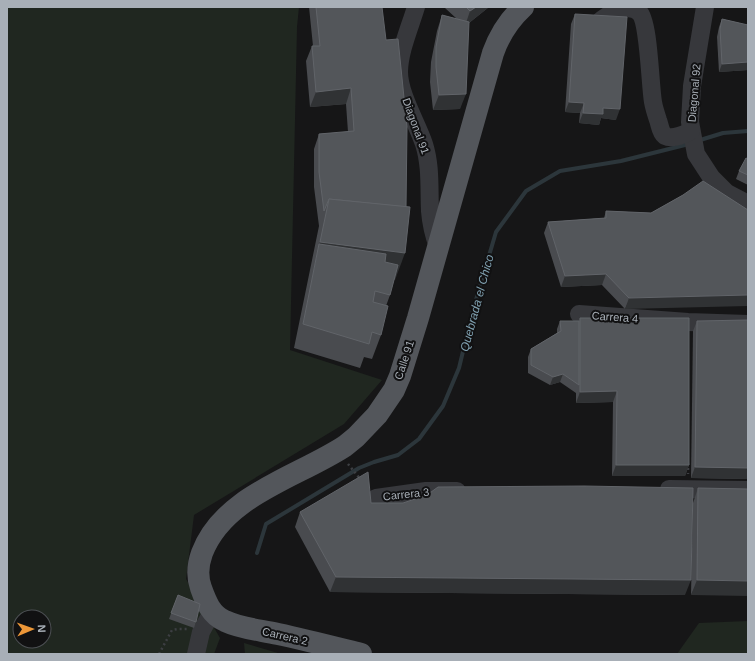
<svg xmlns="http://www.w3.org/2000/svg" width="755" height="661" viewBox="0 0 755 661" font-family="Arial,sans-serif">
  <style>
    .green { fill: #202720; fill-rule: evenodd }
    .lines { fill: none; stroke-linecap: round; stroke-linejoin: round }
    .stream { stroke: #2c363b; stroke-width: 4 }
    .path { stroke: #3d3f43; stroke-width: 2.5; stroke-dasharray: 2 3; stroke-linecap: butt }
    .minor { stroke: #37383c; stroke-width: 18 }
    .major { stroke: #53565b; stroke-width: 22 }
    .wall { fill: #494b4f }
    .shaded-wall { fill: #303234 }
    .building { fill: #53565a; stroke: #616469 }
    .labels { text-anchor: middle; stroke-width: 4; stroke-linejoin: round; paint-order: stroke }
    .street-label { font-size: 11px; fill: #a8afb7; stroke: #111112 }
    .water-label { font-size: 12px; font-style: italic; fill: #80a1b1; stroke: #111112 }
  </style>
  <rect width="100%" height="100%" fill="#161617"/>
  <g class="green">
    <path d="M7 7H299L297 27 290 350 382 380 344 424 194 515 186 579 220 638 214 654H7ZM20 617H44V641H20Z"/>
    <polygon points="748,621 748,654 677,654 699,623"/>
    <polygon points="244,643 278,653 278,654 245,654"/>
  </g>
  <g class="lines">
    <g class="stream">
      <polyline points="697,141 723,133 748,131"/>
      <polyline points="257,553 266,524 359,468 374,462 398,455 419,439 443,406 459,368 473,310 496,232 526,191 560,171 621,161 689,144"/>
    </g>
    <g class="path">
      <polyline points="688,463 688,474"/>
      <polyline points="348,464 361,480"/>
      <polyline points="159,654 172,630 178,629 187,629"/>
    </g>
    <g class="minor">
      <path d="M416 7C410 27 399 52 399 72 399 94 417 123 424 144 431 166 429 189 430 211 431 224 434 236 438 247"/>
      <polyline points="705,7 692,86 690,122 696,154 711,177 727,193 748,204"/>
      <path d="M598 23C607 15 627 2 639 12 649 21 650 85 653 102 654 108 656 114 658 120 660 125 660 132 665 136 673 140 684 134 691 131"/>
      <polyline points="579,314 688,322 748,324"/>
      <polyline points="669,489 748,490"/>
      <polyline points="376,498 426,491 457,491"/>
      <polyline points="196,654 201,632 212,612"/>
    </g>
    <path class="major" d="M361 654C333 647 306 640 278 634 261 630 242 629 225 621 211 615 206 602 201 588 197 577 198 564 202 553 224 495 298 477 345 446L356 437 377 415 394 390 400 376 418 318 493 53C499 36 509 20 523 7"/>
  </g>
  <g class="wall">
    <polygon points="309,7 382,7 395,280 394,280 390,295 386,306 381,335 372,359 364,357 360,368 294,348 319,226 314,187 314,149 319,134 348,132 346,104 310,107 306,61 312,46 313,46"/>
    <polygon points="445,7 489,7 469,23 460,109 433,110 430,82 431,62 437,31 442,15 457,19 445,8"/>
    <polygon points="575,14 616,120 601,118 599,125 579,123 580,113 565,112 571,24"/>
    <polygon points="722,19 748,25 748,70 719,72 717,37 719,27"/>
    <polygon points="748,159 748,185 736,179 739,171"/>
    <polygon points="683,195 625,309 602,285 561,287 544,233 548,222 604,218 606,211 651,213"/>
    <polygon points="580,318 689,465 685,476 612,476 613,402 576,403 576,393 560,382 550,385 528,373 528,357 531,349 557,333 557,329 560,321 579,321"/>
    <polygon points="697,321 748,479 691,478 693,331"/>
    <polygon points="698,488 748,489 691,595 693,503"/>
    <polygon points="371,503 685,595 330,592 295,527 300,512"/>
    <polygon points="178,595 196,622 194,628 169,619"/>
  </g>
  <g class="shaded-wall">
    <polygon points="476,7 489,7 465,26 470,11"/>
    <polygon points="748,62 748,70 719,72 722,64"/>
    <polygon points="351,88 346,104 310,107 316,92"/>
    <polygon points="466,94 460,109 433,110 439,95"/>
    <polygon points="569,102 584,103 580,113 565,112"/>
    <polygon points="603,108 620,109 616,120 601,118 599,125 579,123 583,113"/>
    <polygon points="320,242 405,253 395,280 314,269"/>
    <polygon points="606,274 602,285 561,287 565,276"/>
    <polygon points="748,295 748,306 625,309 629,298"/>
    <polygon points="563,374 560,382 550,385 553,377"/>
    <polygon points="617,391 613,402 576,403 580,392"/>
    <polygon points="616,465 689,465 685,476 612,476"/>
    <polygon points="695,467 748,468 748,479 691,478"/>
    <polygon points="336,577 691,580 685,595 330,592"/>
    <polygon points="697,580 748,581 748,596 691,595"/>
  </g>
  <g class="building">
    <polygon points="316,7 382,7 386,40 398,39 407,127 406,207 329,199 324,211 319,172 319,134 354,131 351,88 316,92 312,46 320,46"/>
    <polygon points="466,7 476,7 470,11"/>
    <polygon points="575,14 627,17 620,109 603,108 603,114 583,113 584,103 569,102"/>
    <polygon points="442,15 469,22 466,94 439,95 436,67 436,47"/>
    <polygon points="722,19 748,25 748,62 722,64 720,29"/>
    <polygon points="746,158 748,159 748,175 739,171"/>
    <polygon points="703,181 748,210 748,295 629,298 606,274 565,276 548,222 606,218 606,211 651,213 683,195"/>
    <polygon points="329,199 410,207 405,253 320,242"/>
    <polygon points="319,244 386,254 385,262 398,265 390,295 375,291 373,302 388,306 381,335 372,332 369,344 303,324"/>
    <polygon points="580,318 689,318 689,465 616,465 617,391 580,392"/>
    <polygon points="748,320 748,468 695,467 697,321"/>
    <polygon points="560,321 579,321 579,385 563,374 553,377 531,365 531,349 561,331"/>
    <polygon points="368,472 371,503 403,503 427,495 438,487 584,486 693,488 691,580 336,577 300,512"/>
    <polygon points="698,488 748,489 748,581 697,580"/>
    <polygon points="178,595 200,604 196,622 171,613"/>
  </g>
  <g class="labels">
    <g class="street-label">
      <text transform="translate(694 93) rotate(-85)" y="4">Diagonal 92</text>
      <text transform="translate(416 126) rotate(70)" y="4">Diagonal 91</text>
      <text transform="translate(615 317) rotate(4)" y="4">Carrera 4</text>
      <text transform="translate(404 360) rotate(-72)" y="4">Calle 91</text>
      <text transform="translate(406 494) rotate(-6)" y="4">Carrera 3</text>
      <text transform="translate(285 636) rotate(13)" y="4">Carrera 2</text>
    </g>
    <g class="water-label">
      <text transform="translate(477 303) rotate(-75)" y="4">Quebrada el Chico</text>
    </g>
  </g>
  <rect width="755" height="661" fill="none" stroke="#a8afb7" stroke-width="16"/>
  <g transform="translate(32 629) rotate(88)"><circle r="19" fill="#111112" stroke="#4d5054"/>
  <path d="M0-3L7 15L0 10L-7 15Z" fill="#ed9738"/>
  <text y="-6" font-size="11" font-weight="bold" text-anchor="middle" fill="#a8afb7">N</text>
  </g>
</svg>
